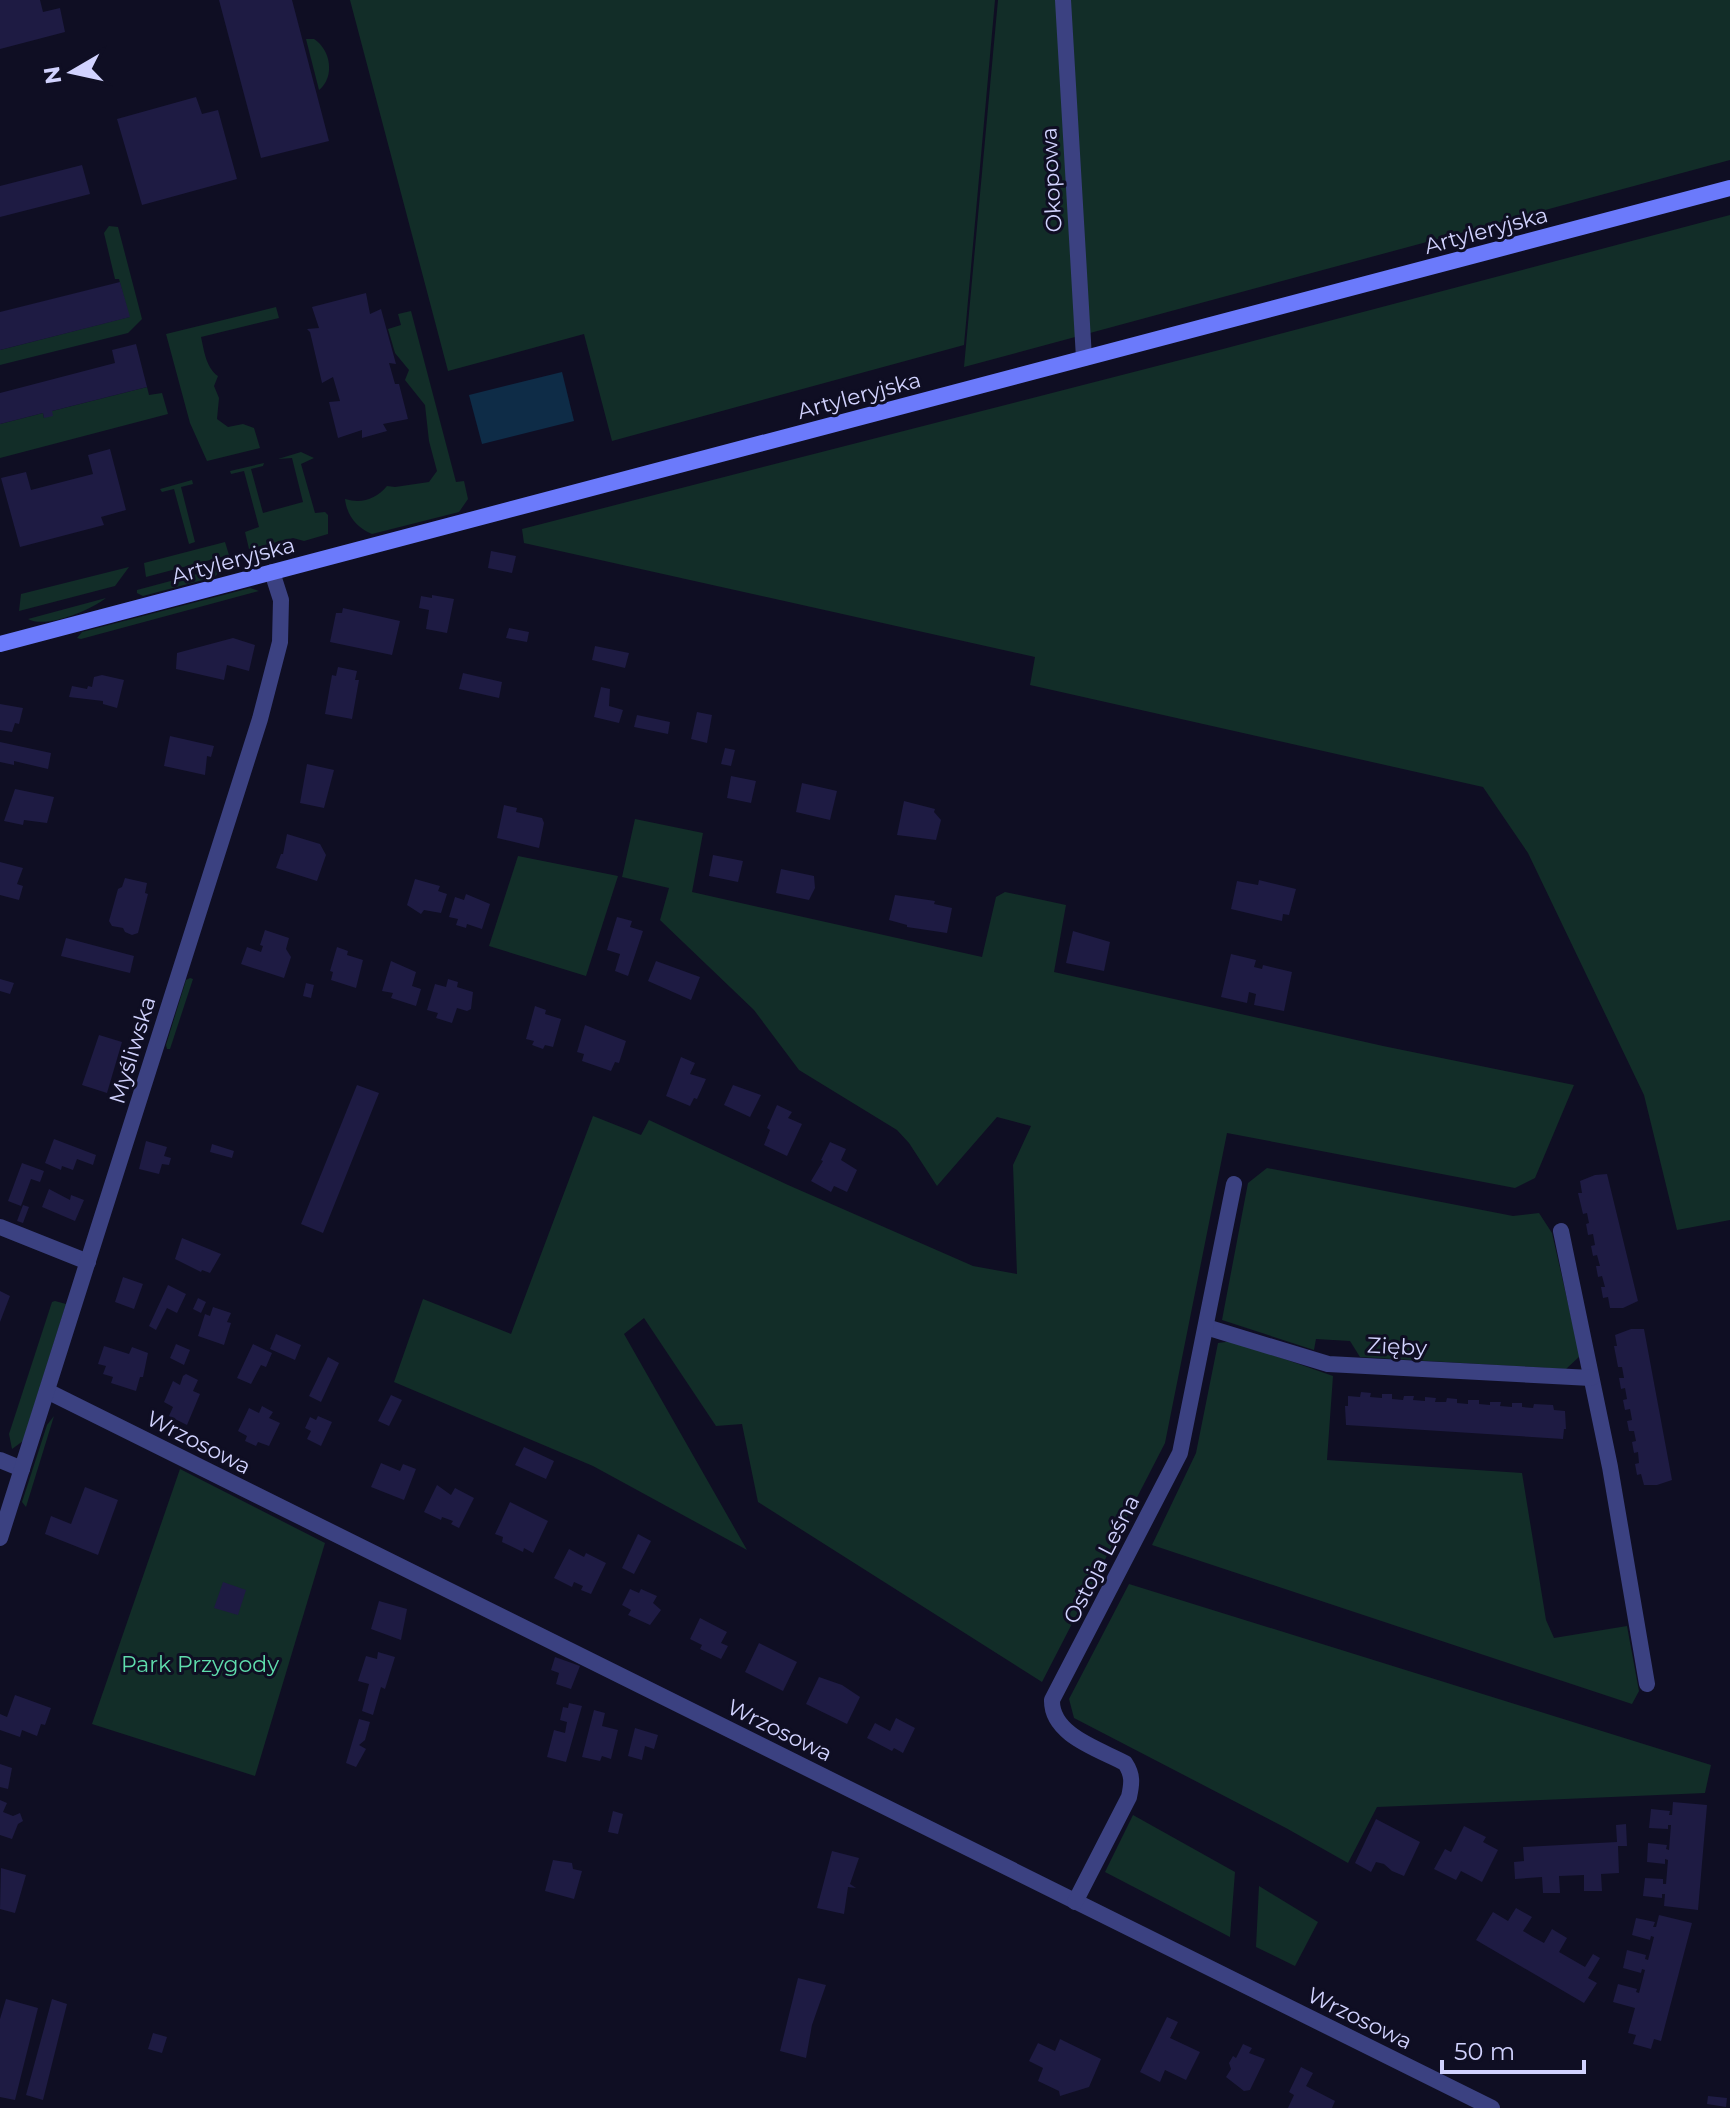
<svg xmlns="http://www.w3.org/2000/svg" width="1730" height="2108" viewBox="0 0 1730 2108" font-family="Montserrat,sans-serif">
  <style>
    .green { fill: #122d28 }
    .water { fill: #0e2c47 }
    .building { fill: #1e1b43 }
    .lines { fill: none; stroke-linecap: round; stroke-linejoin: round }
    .street { stroke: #3b4181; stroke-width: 16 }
    .secondary { stroke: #6b7afb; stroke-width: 16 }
    .labels { text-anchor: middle; stroke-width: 6; stroke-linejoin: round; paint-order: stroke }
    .street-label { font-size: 22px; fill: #d1d2fe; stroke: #0f0e23 }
    .park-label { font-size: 22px; fill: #5fdcac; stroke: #0f0e23 }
  </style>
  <rect width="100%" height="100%" fill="#0f0e23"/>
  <g class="green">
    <polygon points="350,0 995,0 964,345 612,441 584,334 448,371"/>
    <polygon points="998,0 1730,0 1730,160 964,367"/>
    <path d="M306 39H314C331 50 335 77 319 90Z"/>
    <polygon points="1730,215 1730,1220 1677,1230 1644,1095 1528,853 1483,787 1030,685 1035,657 524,543 522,529 1223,349"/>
    <polygon points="109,226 118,227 142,319 128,333 0,365 0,350 129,317 119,279 115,279 104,233"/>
    <path d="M276 307 279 318 201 337C204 350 206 368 218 376L214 386 219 398 217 419 228 427 243 424 254 428 260 448 207 461 190 423 166 334Z"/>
    <path d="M411 311 456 482 464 481 468 499 459 512 372 534C357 528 347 516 345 499 362 504 376 499 387 486L395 487 429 482 437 471 429 441 425 405 405 380 409 370 395 353 388 329 401 325 398 314Z"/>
    <polygon points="147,387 149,395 162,393 168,414 0,458 0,424 43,413 44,418 52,411"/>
    <polygon points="301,452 314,458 301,464 315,513 325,512 328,515 328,534 304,541 293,538 249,549 245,532 259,527 244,471 231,474 230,471 264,463 263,466 251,469 263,513 303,502 292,458 278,459"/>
    <polygon points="192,480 193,484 181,487 195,542 189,544 174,489 162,492 160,489"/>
    <polygon points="225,542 229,555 146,577 144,563"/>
    <polygon points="227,566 214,577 143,596 137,593 137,590"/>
    <polygon points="129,567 115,586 19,611 21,594"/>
    <polygon points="250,588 259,591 81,639 77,638 82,632"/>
    <path d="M106 598C91 610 46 629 28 619Z"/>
    <polygon points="635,819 703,833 692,892 982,957 996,897 1005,892 1066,905 1054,972 1383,1046 1574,1085 1535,1178 1515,1188 1227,1133 1165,1443 1042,1682 758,1502 742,1424 716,1426 644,1318 624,1334 747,1550 593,1466 394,1382 423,1299 511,1334 593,1116 641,1135 649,1120 788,1185 973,1266 1017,1274 1013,1165 1031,1126 997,1117 937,1186 909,1143 897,1130 799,1070 754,1010 660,920 669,888 622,877"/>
    <polygon points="518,856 618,876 586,976 489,946"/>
    <polygon points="190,978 193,979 170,1049 167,1049 166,1045 186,980"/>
    <polygon points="1267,1168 1513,1216 1539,1213 1552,1233 1580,1356 1566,1369 1360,1357 1350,1341 1316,1339 1314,1350 1222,1320 1248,1183"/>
    <polygon points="55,1301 66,1304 23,1441 12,1449 9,1434 52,1302"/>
    <polygon points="1233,1341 1333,1376 1327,1460 1522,1473 1546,1620 1554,1638 1627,1626 1639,1691 1632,1704 1152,1545 1196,1453 1218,1343"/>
    <polygon points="54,1416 26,1507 22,1502 47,1425"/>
    <polygon points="180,1469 325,1543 255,1776 92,1724"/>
    <polygon points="1129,1584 1711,1765 1705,1793 1377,1807 1348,1863 1286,1828 1074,1718 1069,1699"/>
    <polygon points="1133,1815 1235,1872 1230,1937 1105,1872"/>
    <polygon points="1259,1886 1318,1922 1295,1966 1256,1947"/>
  </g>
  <polygon class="water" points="562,372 574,421 482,444 469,395"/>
  <g class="building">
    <polygon points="0,0 40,0 43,12 60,8 65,32 0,49"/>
    <polygon points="219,0 292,0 329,141 261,158"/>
    <polygon points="196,97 202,114 218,110 237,179 142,205 117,119"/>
    <polygon points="82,165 90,194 0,217 0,186"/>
    <polygon points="120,282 130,317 0,350 0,312"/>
    <polygon points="366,293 370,314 381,309 396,364 389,363 395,384 399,384 408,419 383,424 387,431 362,438 362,430 338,438 329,402 340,401 333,377 322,383 310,332 307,329 319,328 312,307"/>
    <polygon points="136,344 147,387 52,411 53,416 44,418 43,413 0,424 0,393 115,363 112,350"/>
    <polygon points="110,449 126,510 101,517 104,525 20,547 1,478 26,472 31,490 93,474 88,455"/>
    <polygon points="491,551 516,556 512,573 488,568"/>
    <polygon points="432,595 454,599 447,633 426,629 429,610 419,608 421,596 432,598"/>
    <polygon points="343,608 400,621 392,655 330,642 336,613 342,613"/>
    <polygon points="509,628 529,632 527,642 506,638"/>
    <polygon points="233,638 255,645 249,671 227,665 224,680 176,669 177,653"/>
    <polygon points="595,646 629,653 625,668 592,660"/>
    <polygon points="338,667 357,671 355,680 359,680 352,719 325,714 332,675 336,676"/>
    <polygon points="463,673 502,682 499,698 459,689"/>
    <polygon points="102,675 124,680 117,708 103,704 103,701 69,697 72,686 87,689 88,686 92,687 94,677"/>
    <polygon points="601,687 610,689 609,706 623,710 619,723 594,717"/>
    <polygon points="0,704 23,708 19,724 15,723 12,732 0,730"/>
    <polygon points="697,712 712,715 707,743 691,739"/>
    <polygon points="637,715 670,722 668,734 634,727"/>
    <polygon points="170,736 214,746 211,757 207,756 205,775 164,766"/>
    <polygon points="0,742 51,753 48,769 14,761 14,765 0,762"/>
    <polygon points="725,748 735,750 731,766 721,764"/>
    <polygon points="307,764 334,770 324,808 300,803"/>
    <polygon points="731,776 756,781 751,803 727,798"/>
    <polygon points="802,783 837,791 830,820 796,812"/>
    <polygon points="15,789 54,797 47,823 24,820 23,825 4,821"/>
    <polygon points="904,801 935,809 934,812 941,820 936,840 897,835"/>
    <polygon points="504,805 517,808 516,812 542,818 544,823 539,848 497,838"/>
    <polygon points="287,834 320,844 326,855 317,881 276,868 281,854 283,854"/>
    <polygon points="713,855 743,861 738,882 709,876"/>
    <polygon points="0,862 23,868 17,884 23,886 19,900 0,895"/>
    <polygon points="781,869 814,876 815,888 809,900 776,893"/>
    <polygon points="125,878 147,883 145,893 148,894 138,933 132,935 125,932 123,928 112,926 109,921 118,889 122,887"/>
    <polygon points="415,879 440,886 438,891 447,894 441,913 424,910 421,914 407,905"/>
    <polygon points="1259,880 1296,889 1289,915 1283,914 1282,921 1231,909 1237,881 1258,885"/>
    <polygon points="466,894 490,904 482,929 467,924 466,928 456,925 458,919 449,917 455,897 464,900"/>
    <polygon points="895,895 935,901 934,904 952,908 947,933 907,927 907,925 889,920"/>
    <polygon points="617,917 632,921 630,927 643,931 628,976 615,971 620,954 607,950"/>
    <polygon points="265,930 289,938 286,949 291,957 284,978 241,964 247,947 261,952 263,946 260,945"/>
    <polygon points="1073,931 1110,942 1104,971 1066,963"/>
    <polygon points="66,938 134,956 130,973 61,956"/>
    <polygon points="337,947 348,951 347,955 363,960 356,988 331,980 333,972 330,971"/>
    <polygon points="1231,954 1256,960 1254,967 1262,969 1263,965 1292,972 1284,1011 1254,1005 1256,994 1249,992 1247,1003 1221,997"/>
    <polygon points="391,961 416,972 412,986 421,989 416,1006 391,998 393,993 382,991"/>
    <polygon points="656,961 700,977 691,1000 648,981"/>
    <polygon points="0,979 14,983 10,994 0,991"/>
    <polygon points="448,979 458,982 457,987 473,992 471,1009 467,1011 457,1008 452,1023 436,1018 438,1013 427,1010 435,984 446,987"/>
    <polygon points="306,983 314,985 311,998 303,996"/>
    <polygon points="535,1006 546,1010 545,1014 561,1019 553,1047 545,1045 543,1049 532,1045 534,1041 526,1039"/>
    <polygon points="585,1025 626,1041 619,1063 615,1062 611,1071 582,1061 584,1054 577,1052"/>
    <polygon points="99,1035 122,1042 107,1093 82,1085"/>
    <polygon points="681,1057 695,1063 690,1074 706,1079 697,1099 694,1098 690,1106 666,1096"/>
    <polygon points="357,1085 379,1093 323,1233 301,1224"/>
    <polygon points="733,1085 761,1095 750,1117 724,1105"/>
    <polygon points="777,1105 792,1112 788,1118 802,1124 787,1156 764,1145 770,1130 767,1128"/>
    <polygon points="54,1139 96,1155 93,1165 77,1159 73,1170 62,1166 61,1170 45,1163"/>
    <polygon points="146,1141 167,1147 164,1156 171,1158 169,1165 162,1164 159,1174 139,1169"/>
    <polygon points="830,1142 846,1149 841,1160 857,1170 847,1192 834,1186 831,1192 811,1181 823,1161 821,1160"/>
    <polygon points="212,1144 234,1151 232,1158 210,1152"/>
    <polygon points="22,1163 44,1171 40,1182 31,1179 21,1206 8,1201"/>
    <polygon points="1607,1174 1638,1301 1623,1308 1610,1308 1608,1297 1603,1298 1601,1287 1605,1287 1602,1276 1598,1277 1596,1266 1600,1266 1597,1255 1593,1256 1591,1246 1595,1245 1593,1234 1588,1235 1586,1224 1589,1223 1587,1213 1583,1214 1578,1193 1582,1193 1580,1181 1595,1175"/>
    <polygon points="49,1189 70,1200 71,1195 84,1200 75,1221 42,1207"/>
    <polygon points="23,1205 29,1207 23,1223 17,1221"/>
    <polygon points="182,1238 221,1254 210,1273 202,1270 201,1272 175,1259"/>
    <polygon points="123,1277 143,1284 134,1309 115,1302"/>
    <polygon points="168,1285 186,1294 177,1313 167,1308 156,1330 149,1326"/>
    <polygon points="0,1291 10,1296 0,1322"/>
    <polygon points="198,1298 206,1302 201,1313 193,1309"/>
    <polygon points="213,1307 231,1313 227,1322 231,1323 224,1345 198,1336 205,1314 210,1316"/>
    <polygon points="1631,1329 1644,1329 1672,1480 1657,1485 1644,1485 1641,1474 1637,1475 1635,1464 1639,1463 1638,1452 1634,1453 1632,1442 1636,1441 1634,1431 1629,1431 1627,1421 1632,1420 1630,1409 1625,1410 1623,1400 1627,1399 1625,1388 1621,1389 1619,1378 1624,1378 1622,1367 1618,1367 1614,1346 1617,1346 1615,1335"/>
    <polygon points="276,1334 301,1345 295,1360 270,1349"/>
    <polygon points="176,1344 190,1350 184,1365 170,1358"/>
    <polygon points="253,1344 272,1353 266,1367 261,1365 251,1384 237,1378"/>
    <polygon points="104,1346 129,1354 132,1347 148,1353 143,1377 140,1377 136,1391 111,1383 113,1377 103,1374 106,1366 98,1364"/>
    <polygon points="328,1357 339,1363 321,1402 309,1396"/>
    <polygon points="186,1374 198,1380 193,1391 200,1394 187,1425 169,1416 173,1407 164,1402 173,1381 180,1385 183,1376"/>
    <polygon points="1361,1392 1371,1393 1370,1397 1382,1398 1382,1394 1392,1394 1392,1399 1403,1400 1404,1396 1414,1396 1413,1400 1425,1401 1425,1397 1436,1398 1435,1402 1446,1402 1447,1398 1457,1399 1457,1403 1468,1404 1468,1400 1479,1400 1479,1404 1490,1405 1490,1402 1501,1402 1500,1406 1512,1407 1512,1403 1522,1403 1522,1407 1533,1408 1534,1404 1553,1405 1554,1410 1565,1411 1566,1429 1564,1429 1563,1439 1346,1425 1345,1406 1348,1406 1348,1396 1360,1397"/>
    <polygon points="391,1395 402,1400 389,1426 378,1421"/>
    <polygon points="262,1406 273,1412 269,1418 280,1423 269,1446 258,1442 256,1446 245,1441 247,1436 238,1431 249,1408 259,1413"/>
    <polygon points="318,1416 332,1422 321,1446 307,1439 311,1431 305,1428 310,1417 316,1420"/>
    <polygon points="524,1447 554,1461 546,1479 515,1465"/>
    <polygon points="381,1463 400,1471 403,1464 416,1469 404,1500 371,1487"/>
    <polygon points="437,1485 451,1495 455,1488 474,1498 459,1528 451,1524 453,1521 442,1517 441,1520 424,1512"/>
    <polygon points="85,1487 118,1500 98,1555 45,1534 51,1516 71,1524"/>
    <polygon points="510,1502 548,1521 533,1553 524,1548 523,1552 502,1542 503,1537 495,1534"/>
    <polygon points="638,1534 651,1541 634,1574 622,1568"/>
    <polygon points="569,1549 584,1557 586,1553 606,1563 591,1594 581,1590 583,1586 574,1582 572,1587 554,1578"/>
    <polygon points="223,1582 246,1590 238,1615 214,1608"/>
    <polygon points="630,1589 639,1593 641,1589 657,1596 653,1603 661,1610 650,1625 628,1615 631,1610 622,1605"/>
    <polygon points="379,1601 407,1609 401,1640 371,1629"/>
    <polygon points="700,1618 727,1632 721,1643 728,1646 721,1659 700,1649 702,1645 690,1639"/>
    <polygon points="759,1643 797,1662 783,1691 745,1672"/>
    <polygon points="378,1652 395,1657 385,1689 381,1687 373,1715 362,1711 369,1684 358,1681 366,1656 377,1659"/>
    <polygon points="555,1657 580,1666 571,1689 556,1684 559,1673 551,1670"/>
    <polygon points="819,1677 842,1685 860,1697 847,1724 806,1704"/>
    <polygon points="15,1695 51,1708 45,1725 41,1724 37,1736 22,1730 20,1737 0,1730 0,1714 7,1717"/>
    <polygon points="569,1703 582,1706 566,1762 547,1757 554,1730 565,1733 567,1722 560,1720 563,1707 568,1708"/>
    <polygon points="594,1710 605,1713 602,1726 618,1730 611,1759 602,1756 600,1761 582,1757"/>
    <polygon points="896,1718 915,1728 903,1753 894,1748 892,1751 867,1738 875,1723 890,1731"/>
    <polygon points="359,1719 370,1722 365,1740 359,1745 366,1749 356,1767 346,1763"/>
    <polygon points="635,1728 658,1735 654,1749 645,1746 642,1760 628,1756"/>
    <polygon points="0,1764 12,1768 8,1789 0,1787"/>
    <polygon points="0,1800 7,1803 3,1812 13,1816 20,1813 23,1821 18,1824 12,1839 0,1835"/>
    <polygon points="1673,1802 1707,1805 1698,1910 1664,1906 1665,1894 1662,1894 1662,1898 1643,1896 1645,1878 1663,1879 1663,1884 1666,1884 1668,1860 1665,1859 1665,1864 1647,1862 1648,1843 1667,1845 1666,1849 1669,1850 1670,1837 1671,1825 1668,1825 1668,1829 1649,1828 1651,1809 1670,1811 1669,1815 1672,1815"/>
    <polygon points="613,1811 623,1814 618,1834 608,1832"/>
    <polygon points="1376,1819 1420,1842 1404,1876 1392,1871 1384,1864 1376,1862 1371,1872 1355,1863"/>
    <polygon points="1626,1824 1627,1846 1618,1846 1619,1873 1601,1874 1602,1891 1584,1891 1584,1875 1559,1876 1560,1893 1543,1893 1542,1877 1515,1879 1514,1862 1524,1861 1523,1847 1617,1842 1616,1825"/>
    <polygon points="1464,1826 1486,1837 1483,1842 1498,1850 1482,1882 1461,1871 1456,1880 1434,1869 1445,1849 1451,1852"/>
    <polygon points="832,1851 859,1858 850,1884 856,1888 848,1887 844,1914 817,1908"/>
    <polygon points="553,1860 572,1863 573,1869 582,1871 574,1899 545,1891"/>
    <polygon points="1,1868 26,1875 15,1913 0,1909"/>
    <polygon points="1516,1908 1532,1917 1523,1931 1533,1937 1544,1943 1552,1929 1567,1938 1559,1952 1585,1967 1593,1954 1600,1958 1588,1978 1597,1983 1584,2003 1476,1940 1493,1912 1508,1921"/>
    <polygon points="1659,1915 1692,1923 1661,2041 1654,2039 1651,2049 1633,2044 1636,2035 1628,2033 1635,2008 1613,2002 1618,1984 1637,1989 1636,1992 1639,1993 1645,1970 1642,1969 1641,1973 1623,1968 1627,1950 1646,1955 1645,1959 1648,1960 1654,1937 1651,1936 1650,1940 1632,1935 1636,1918 1655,1922 1653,1927 1656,1927"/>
    <polygon points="798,1978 826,1985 812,2025 806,2058 780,2051"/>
    <polygon points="6,1999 38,2008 15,2100 0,2097 0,2019"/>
    <polygon points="52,1999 67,2004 43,2100 26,2095"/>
    <polygon points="1167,2017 1178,2022 1170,2038 1200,2052 1186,2080 1165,2070 1160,2082 1140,2072"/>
    <polygon points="153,2033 167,2037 162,2053 148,2049"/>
    <polygon points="1060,2039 1101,2059 1089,2087 1060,2096 1059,2091 1038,2081 1043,2068 1029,2061 1038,2043 1055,2051"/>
    <polygon points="1243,2044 1252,2048 1249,2053 1265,2059 1250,2090 1244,2091 1226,2077 1231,2069 1229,2063 1233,2056 1236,2058"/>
    <polygon points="1301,2067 1313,2073 1306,2086 1335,2101 1332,2108 1288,2108 1294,2095 1289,2092"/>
    <polygon points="1708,2096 1727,2098 1726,2107 1707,2104"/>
  </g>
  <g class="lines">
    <g class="street">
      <polyline points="1063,0 1084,358"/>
      <polyline points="0,1227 88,1262"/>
      <polyline points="1561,1231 1610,1467 1647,1684"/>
      <polyline points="1206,1327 1328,1364 1591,1378"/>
      <polyline points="47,1391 1492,2108"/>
      <polyline points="0,1460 22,1469"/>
      <polyline points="0,1538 260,719 280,642 281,600 272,572"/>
      <path d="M1075 1902 1129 1797C1132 1783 1133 1775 1125 1763 1099 1749 1051 1735 1052 1700L1180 1453 1234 1184"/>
    </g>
    <polyline class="secondary" points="0,644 1730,188"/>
  </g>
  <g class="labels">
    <g class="street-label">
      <text transform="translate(1051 180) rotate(-93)" y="8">Okopowa</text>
      <text transform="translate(1486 230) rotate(-15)" y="8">Artyleryjska</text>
      <text transform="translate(859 395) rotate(-15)" y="8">Artyleryjska</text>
      <text transform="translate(233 560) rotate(-15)" y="8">Artyleryjska</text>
      <text transform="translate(132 1050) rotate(-73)" y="8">Myśliwska</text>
      <text transform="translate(1397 1346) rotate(3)" y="8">Zięby</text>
      <text transform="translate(199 1442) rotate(27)" y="8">Wrzosowa</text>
      <text transform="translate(1101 1559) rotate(-63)" y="8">Ostoja Leśna</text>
      <text transform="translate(780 1730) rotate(26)" y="8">Wrzosowa</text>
      <text transform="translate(1360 2018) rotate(26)" y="8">Wrzosowa</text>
    </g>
    <g class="park-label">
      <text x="200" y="1672">Park Przygody</text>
    </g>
  </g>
  <g transform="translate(72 72) rotate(261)" stroke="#0f0e23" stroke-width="6" paint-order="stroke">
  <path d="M0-6L14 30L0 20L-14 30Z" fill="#d1d2fe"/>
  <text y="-12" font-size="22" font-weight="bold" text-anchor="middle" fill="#d1d2fe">N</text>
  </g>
  <path d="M1442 2060v12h142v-12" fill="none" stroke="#d1d2fe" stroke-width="4"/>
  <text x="1454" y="2060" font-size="24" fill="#d1d2fe" stroke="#0f0e23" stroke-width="6" paint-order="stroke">50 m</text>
</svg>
